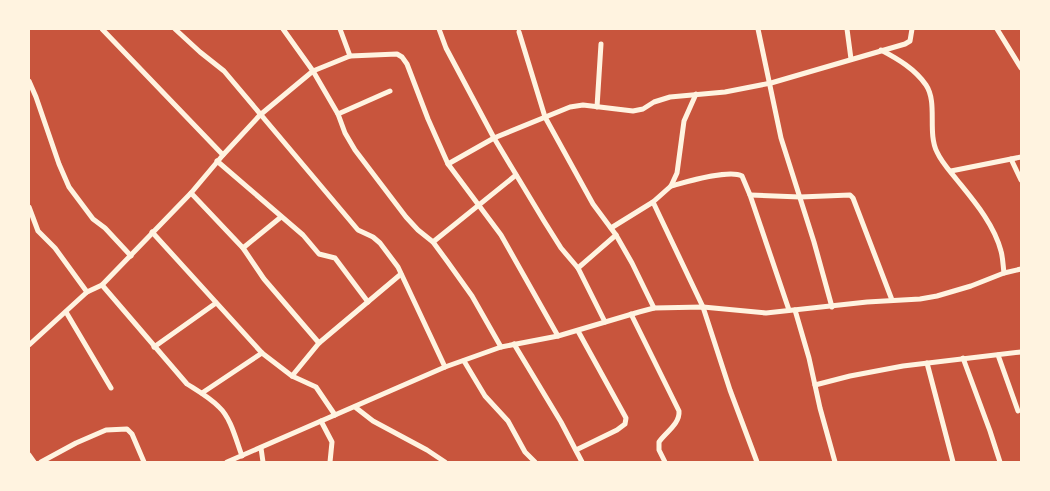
<svg xmlns="http://www.w3.org/2000/svg" width="1050" height="491" viewBox="0 0 1050 491" font-family="Signika,sans-serif">
  <style>
    .lines { fill: none; stroke-linecap: round; stroke-linejoin: round }
    .minor { stroke: #fff3e0; stroke-width: 5 }
  </style>
  <rect width="100%" height="100%" fill="#c8553d"/>
  <g class="lines">
    <g class="minor">
      <polyline points="102,29 223,155"/>
      <polyline points="175,29 200,52 224,71 358,230 373,237 380,243 398,267 445,367"/>
      <polyline points="283,29 313,71 338,114 345,133 355,150 406,217 418,230 433,242 447,261 472,296 501,347"/>
      <polyline points="340,29 350,56"/>
      <polyline points="439,29 446,48 494,138 544,221 561,248 578,268 605,322"/>
      <polyline points="758,29 781,138 814,242 832,307"/>
      <polyline points="847,29 851,59"/>
      <polyline points="997,29 1021,68"/>
      <polyline points="519,32 545,117 593,204 616,235 632,263 654,308"/>
      <path d="M881 50C898 59 915 69 926 85 938 103 927 132 937 152 942 163 950 171 957 180 974 201 994 224 1001 251 1003 258 1003 266 1004 273"/>
      <polyline points="29,81 36,97 59,164 69,187 93,219 105,228 131,256"/>
      <polyline points="597,107 601,44"/>
      <polyline points="338,114 390,91"/>
      <polyline points="1011,159 1021,180"/>
      <polyline points="217,161 303,235 319,254 335,258 368,302"/>
      <polyline points="448,164 494,138 570,107 583,105 633,111 643,109 654,102 670,97 725,92 771,83 905,44 910,41 912,29"/>
      <polyline points="951,171 1021,157"/>
      <path d="M671 186C686 182 729 169 742 176L750 195 789 310"/>
      <polyline points="191,193 243,248 264,279 319,343"/>
      <polyline points="750,195 800,197 850,195 853,198 892,300"/>
      <polyline points="653,202 703,307 730,390 757,462"/>
      <polyline points="29,207 38,231 55,248 87,292"/>
      <polyline points="611,228 653,202 671,186 677,173 684,121 696,94"/>
      <polyline points="152,232 262,353 292,376 316,387 335,415"/>
      <polyline points="433,242 516,175"/>
      <polyline points="243,248 281,217"/>
      <polyline points="578,268 616,235"/>
      <path d="M102 285 187 384C198 391 209 397 219 407 231 418 236 440 242 456"/>
      <polyline points="795,310 809,358 820,408 835,462"/>
      <polyline points="66,312 111,388"/>
      <path d="M631 314 679 411C680 424 666 432 659 442V450L665 462"/>
      <polyline points="514,344 561,422 582,462"/>
      <polyline points="29,345 87,292 102,285 191,193 223,155 260,115 313,71 350,56 397,54 402,57 407,64 428,119 448,164 501,235 558,336"/>
      <polyline points="154,347 216,303"/>
      <polyline points="998,355 1018,411"/>
      <polyline points="963,358 990,431 1000,462"/>
      <polyline points="464,361 485,396 508,421 525,452 535,462"/>
      <polyline points="927,363 953,462"/>
      <polyline points="292,376 319,343 401,274"/>
      <polyline points="815,385 850,376 903,366 1021,352"/>
      <polyline points="202,393 262,353"/>
      <polyline points="355,407 373,421 427,450 445,462"/>
      <polyline points="321,421 332,442 330,462"/>
      <polyline points="261,448 263,462"/>
      <polyline points="576,450 617,430 625,424 626,418 578,331"/>
      <polyline points="29,455 34,462"/>
      <polyline points="41,462 76,443 106,430 127,429 132,434 144,462"/>
      <polyline points="227,462 445,367 501,347 558,336 639,312 654,308 703,307 766,313 867,302 920,299 937,296 971,286 1004,273 1021,269"/>
    </g>
  </g>
  <rect width="1050" height="491" fill="none" stroke="#fff3e0" stroke-width="60"/>
</svg>
